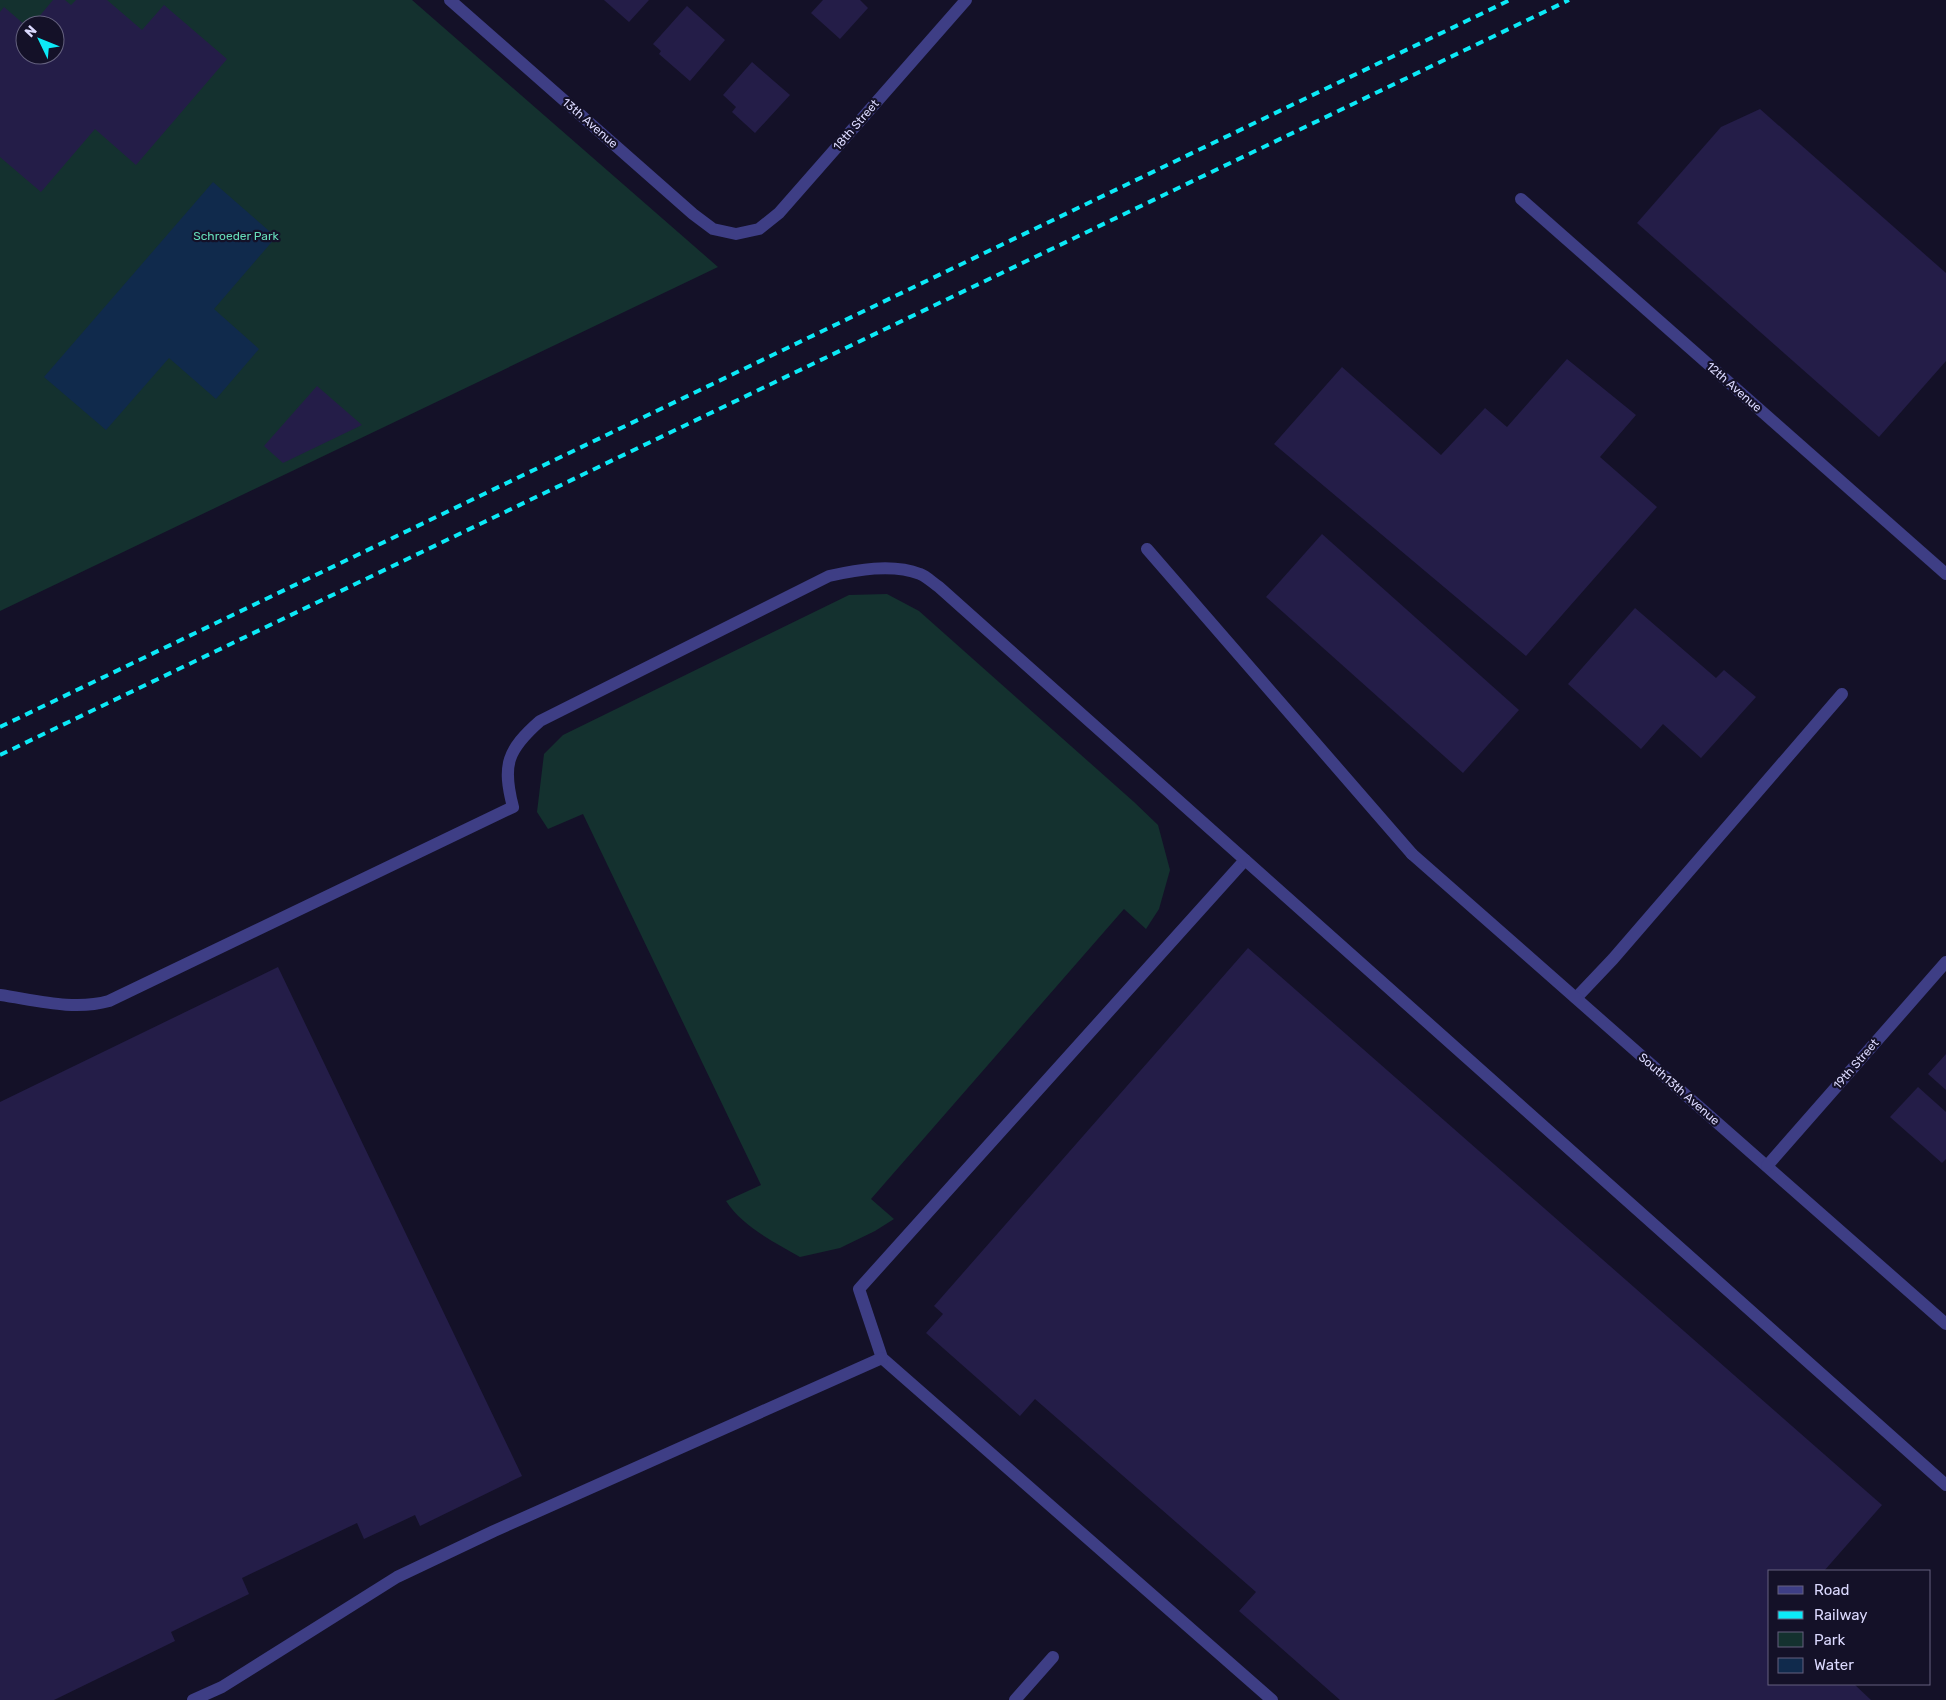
<svg xmlns="http://www.w3.org/2000/svg" width="1946" height="1700" viewBox="0 0 1946 1700" font-family="Rubik,sans-serif">
  <style>
    .green { fill: #14312f; fill-rule: evenodd }
    .water { fill: #102a4c }
    .building { fill: #241d48 }
    .lines { fill: none; stroke-linecap: round; stroke-linejoin: round }
    .service { stroke: #3e3e85; stroke-width: 12 }
    .minor { stroke: #3e3e85; stroke-width: 12 }
    .rail { stroke: #0ceaf7; stroke-width: 4; stroke-dasharray: 8 6; stroke-linecap: butt }
    .labels { text-anchor: middle; stroke-width: 4.5; stroke-linejoin: round; paint-order: stroke }
    .street-label { font-size: 12px; fill: #dbd9fe; stroke: #141128 }
    .park-label { font-size: 12px; fill: #66dcb9; stroke: #141128 }
  </style>
  <rect width="100%" height="100%" fill="#141128"/>
  <g class="green">
    <path d="M0 0H412L718 267 0 611ZM25 25H55V55H25Z"/>
    <path d="M887 594 919 611 1134 802 1158 825 1170 870 1159 909 1146 929 1124 909 871 1199 894 1219 875 1231 840 1248 800 1257C774 1242 743 1227 726 1201L761 1185 583 814 548 829 537 812 544 754 563 735 849 595Z"/>
  </g>
  <polygon class="water" points="213,182 276,237 214,309 259,349 216,399 169,358 106,430 44,377"/>
  <g class="building">
    <polygon points="53,0 65,0 71,5 76,0 107,0 142,30 164,5 227,59 136,165 95,129 41,192 0,157 0,12 4,7 25,25 25,55 55,55 55,25 32,25"/>
    <polygon points="604,0 649,0 629,22"/>
    <polygon points="823,0 860,0 868,8 840,39 811,13"/>
    <polygon points="687,6 725,40 690,81 659,54 661,51 653,44"/>
    <polygon points="752,62 790,95 755,133 732,112 736,107 723,95"/>
    <polygon points="1760,109 1946,273 1946,361 1879,437 1637,223 1721,127"/>
    <polygon points="1567,359 1636,415 1600,457 1657,507 1526,656 1274,444 1342,367 1441,455 1485,408 1507,427"/>
    <polygon points="317,386 362,425 283,463 264,446"/>
    <polygon points="1322,534 1519,710 1463,773 1266,597"/>
    <polygon points="1635,608 1716,678 1724,670 1756,697 1701,758 1663,724 1641,749 1568,684"/>
    <polygon points="1248,948 1882,1505 1824,1571 1770,1571 1770,1684 1854,1684 1871,1700 1340,1700 1239,1611 1256,1592 1035,1399 1020,1416 926,1333 943,1314 934,1306"/>
    <polygon points="278,967 522,1476 420,1526 415,1515 364,1539 357,1523 242,1578 249,1594 171,1632 175,1641 54,1700 0,1700 0,1102"/>
    <polygon points="1946,1054 1946,1090 1928,1074"/>
    <polygon points="1918,1087 1946,1112 1946,1159 1942,1163 1890,1117"/>
  </g>
  <g class="lines">
    <g class="service">
      <polyline points="1147,549 1412,854"/>
      <polyline points="1245,860 859,1289 882,1358 1272,1700"/>
      <path d="M0 995C35 1000 74 1011 109 1001L513 807C502 765 507 750 540 721L829 576C856 570 892 563 920 574 926 576 933 583 939 587L1946 1485"/>
      <polyline points="1576,998 1613,959 1842,694"/>
      <polyline points="193,1700 222,1687 397,1577 494,1531 882,1358"/>
      <polyline points="1015,1700 1053,1657"/>
    </g>
    <g class="minor">
      <polyline points="450,0 693,214 713,229 736,234 759,229 779,213 966,0"/>
      <polyline points="1521,199 1946,574"/>
      <polyline points="1412,854 1946,1324"/>
      <polyline points="1767,1166 1946,962"/>
    </g>
    <g class="rail">
      <polyline points="0,727 1510,0"/>
      <polyline points="0,755 1569,0"/>
    </g>
  </g>
  <g class="labels">
    <g class="street-label">
      <text transform="translate(590 123) rotate(41)" y="4">13th Avenue</text>
      <text transform="translate(856 125) rotate(-49)" y="4">18th Street</text>
      <text transform="translate(1734 387) rotate(41)" y="4">12th Avenue</text>
      <text transform="translate(1856 1064) rotate(-49)" y="4">19th Street</text>
      <text transform="translate(1679 1089) rotate(41)" y="4">South13th Avenue</text>
    </g>
    <g class="park-label">
      <text x="236" y="240">Schroeder Park</text>
    </g>
  </g>
  <rect x="1768" y="1570" width="162" height="115" fill="#141128" stroke="#64617e"/>
  <rect x="1778" y="1586" width="25" height="8" fill="#3e3e85" stroke="#64617e"/>
  <text x="1814" y="1595" font-size="15" fill="#dbd9fe">Road</text>
  <rect x="1778" y="1611" width="25" height="8" fill="#0ceaf7" stroke="#64617e"/>
  <text x="1814" y="1620" font-size="15" fill="#dbd9fe">Railway</text>
  <rect x="1778" y="1632" width="25" height="15" fill="#14312f" stroke="#64617e"/>
  <text x="1814" y="1645" font-size="15" fill="#dbd9fe">Park</text>
  <rect x="1778" y="1658" width="25" height="15" fill="#102a4c" stroke="#64617e"/>
  <text x="1814" y="1670" font-size="15" fill="#dbd9fe">Water</text>
  <g transform="translate(40 40) rotate(313)"><circle r="24" fill="#141128" stroke="#64617e"/>
  <path d="M0-4L9 19L0 12L-9 19Z" fill="#0ceaf7"/>
  <text y="-8" font-size="14" font-weight="bold" text-anchor="middle" fill="#dbd9fe">N</text>
  </g>
</svg>
